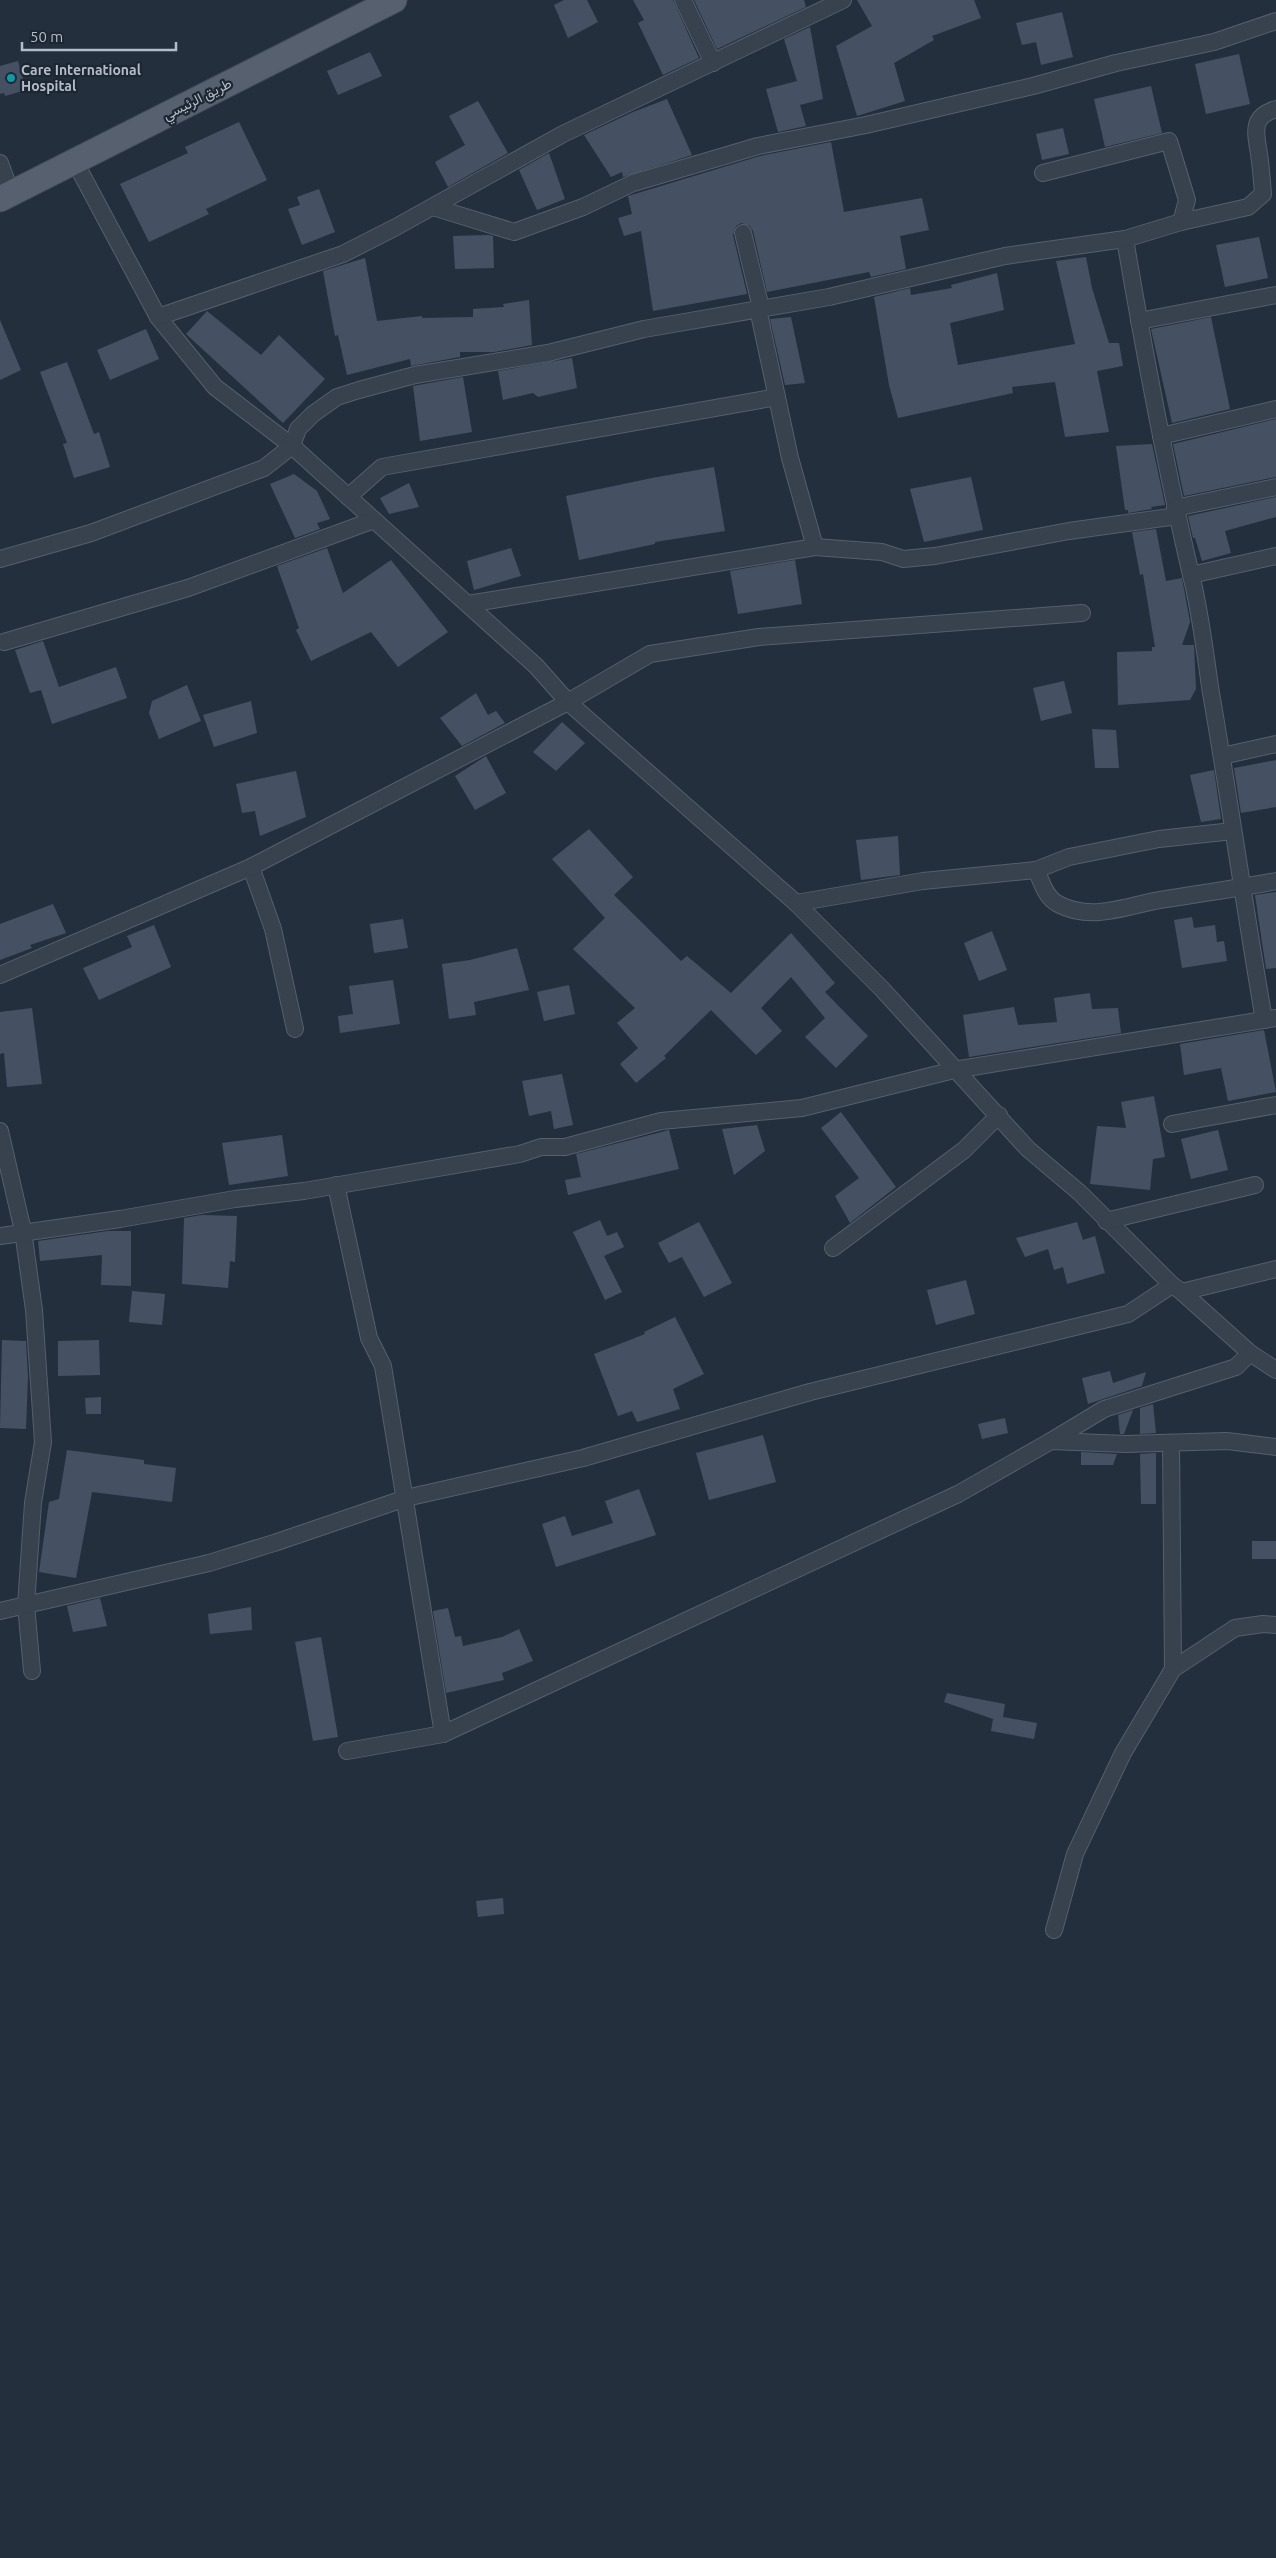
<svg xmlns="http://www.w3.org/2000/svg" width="1276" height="2558" viewBox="0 0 1276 2558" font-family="Ubuntu,Vazirmatn,sans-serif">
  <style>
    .building { fill: #455162 }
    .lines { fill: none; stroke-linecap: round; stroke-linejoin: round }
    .street-casing { stroke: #565f6c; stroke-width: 18 }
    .primary-casing { stroke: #414a57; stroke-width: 27 }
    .street { stroke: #38414e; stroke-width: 16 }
    .primary { stroke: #56606e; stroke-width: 25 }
    .culture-dot { fill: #0f9aa8; stroke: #1d2633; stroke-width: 2 }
    .labels { text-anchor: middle; stroke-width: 4.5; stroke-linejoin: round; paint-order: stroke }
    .poi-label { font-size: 14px; font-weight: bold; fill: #b4bcc9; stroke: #1d2633; text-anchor: start }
    .street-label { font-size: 14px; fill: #b4bcc9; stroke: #1d2633 }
  </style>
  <rect width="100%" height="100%" fill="#242f3e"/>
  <g class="building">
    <polygon points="564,0 587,0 598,22 568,38 554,5"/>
    <polygon points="633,0 673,0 699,58 663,75 638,23 644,20"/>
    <polygon points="694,0 804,0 806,7 717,49"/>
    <polygon points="857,0 974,0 981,18 932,36 934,40 894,63 905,101 857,116 836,46 872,26"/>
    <polygon points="1062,12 1073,57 1041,65 1036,42 1022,45 1016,23"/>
    <polygon points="810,27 823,99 800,105 806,126 778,132 766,89 797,81 784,39"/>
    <polygon points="370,52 382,76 338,95 327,71"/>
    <polygon points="1239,54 1250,104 1206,114 1195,64"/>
    <polygon points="18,61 26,90 5,96 4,93 0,94 0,66"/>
    <polygon points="1151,86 1162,133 1105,147 1094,99"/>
    <polygon points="667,99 692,155 623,177 622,172 611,177 584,135 633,112"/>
    <polygon points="478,101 508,153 448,187 435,162 465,145 449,116"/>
    <polygon points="239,122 267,180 206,209 209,214 149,242 120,184 188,153 185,147"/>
    <polygon points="1063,128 1069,154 1042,160 1036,134"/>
    <polygon points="831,142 844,212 922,198 929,230 900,236 906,269 871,277 869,272 767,292 753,231 750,226 741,223 736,226 733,235 747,294 653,311 641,231 624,236 618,218 632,214 628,196 760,156"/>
    <polygon points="549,153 565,199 537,210 519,170"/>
    <polygon points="319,189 335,232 302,245 288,209 300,205 297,197"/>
    <polygon points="488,235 493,236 494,268 455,269 453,236"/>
    <polygon points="1259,237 1268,278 1225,287 1216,245"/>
    <polygon points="1086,257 1092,288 1109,343 1119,343 1123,366 1097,371 1109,432 1065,437 1055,382 1012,387 1013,393 898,418 889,385 874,297 910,288 911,295 952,288 951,285 997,273 1004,310 950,323 958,365 1075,344 1056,261"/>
    <polygon points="365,258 377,321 422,316 422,318 473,317 473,309 504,307 503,304 529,300 532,345 494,352 460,352 460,357 411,366 410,359 347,375 338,335 335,336 323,271"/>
    <polygon points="207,311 261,355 279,335 325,379 283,423 186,334"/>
    <polygon points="791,317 805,383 785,385 770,319"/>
    <polygon points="1211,317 1230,409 1172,423 1151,329"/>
    <polygon points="0,320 21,370 0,380"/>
    <polygon points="146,329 159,359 110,380 97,350"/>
    <polygon points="572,358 577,388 538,397 533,393 503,400 498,371"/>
    <polygon points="67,362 94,434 99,432 110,467 74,478 63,444 67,443 40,372"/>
    <polygon points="463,377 472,432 420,441 413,386"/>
    <polygon points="1276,419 1276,477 1184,496 1173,444"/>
    <polygon points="1152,444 1165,505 1151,507 1152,509 1128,513 1128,510 1125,510 1116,446"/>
    <polygon points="714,467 725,531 655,542 655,544 579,560 566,496 652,478"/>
    <polygon points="294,474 317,491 330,519 317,523 320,529 295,538 270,484"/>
    <polygon points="971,477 983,530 924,542 910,489"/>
    <polygon points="409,483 419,507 389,514 380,498"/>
    <polygon points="1276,497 1276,517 1225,531 1231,553 1202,561 1195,538 1193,538 1188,516"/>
    <polygon points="1156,529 1166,581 1182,578 1190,622 1182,645 1194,645 1196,689 1190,700 1118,705 1117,652 1152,651 1152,647 1155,647 1143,574 1140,575 1132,532"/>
    <polygon points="327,548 343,593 391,560 448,632 398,667 371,632 311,661 296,630 299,628 277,566"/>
    <polygon points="511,548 521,576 474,590 467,561"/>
    <polygon points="795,560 802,604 738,614 730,571"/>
    <polygon points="43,641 59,687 116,667 127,698 52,724 41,690 30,693 15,650"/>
    <polygon points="1064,681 1072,713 1041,721 1033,688"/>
    <polygon points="187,685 201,721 159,739 149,713 152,701"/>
    <polygon points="476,693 488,715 496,711 505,723 462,746 440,718"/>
    <polygon points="251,701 257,733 214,747 203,715"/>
    <polygon points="562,722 585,743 556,771 533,752"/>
    <polygon points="1092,729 1116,730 1119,768 1095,768"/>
    <polygon points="486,756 506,793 475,810 455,776"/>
    <polygon points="1276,760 1276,807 1241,813 1234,768"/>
    <polygon points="1214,770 1221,819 1201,822 1190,775"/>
    <polygon points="296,771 306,817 260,836 255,811 242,813 236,784"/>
    <polygon points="589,829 633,877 614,895 681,961 687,956 731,993 791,933 835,983 825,992 868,1036 836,1068 805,1037 825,1018 791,977 761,1008 782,1031 756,1055 711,1010 664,1056 666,1058 636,1083 620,1064 638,1048 617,1023 635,1008 573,949 605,918 552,859"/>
    <polygon points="898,836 900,875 861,880 856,840"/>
    <polygon points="1276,892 1276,968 1266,969 1255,895"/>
    <polygon points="53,904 66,933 30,945 32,948 0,960 0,924"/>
    <polygon points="1192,917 1194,928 1215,925 1217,942 1224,941 1227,961 1182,968 1174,920"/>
    <polygon points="403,919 408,948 374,953 370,924"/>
    <polygon points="154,925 171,967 99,1000 83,968 132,947 127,936"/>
    <polygon points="992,931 1007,970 979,981 964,943"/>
    <polygon points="517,948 529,990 474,1002 476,1015 449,1019 442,964 470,960"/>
    <polygon points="393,980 400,1024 340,1033 338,1016 353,1014 349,986"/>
    <polygon points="569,985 575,1014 544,1021 537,992"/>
    <polygon points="1090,993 1092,1009 1118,1008 1121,1033 969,1057 963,1015 1014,1007 1018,1025 1057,1022 1054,998"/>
    <polygon points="32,1008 42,1084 7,1087 4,1053 0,1054 0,1012"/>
    <polygon points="1264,1030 1276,1092 1228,1101 1221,1068 1184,1075 1180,1044"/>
    <polygon points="562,1074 573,1125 554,1129 551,1111 529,1116 522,1081"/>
    <polygon points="1154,1096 1165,1157 1153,1159 1150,1190 1090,1184 1097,1126 1126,1128 1121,1102"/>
    <polygon points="841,1112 896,1187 850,1223 835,1196 859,1178 821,1128"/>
    <polygon points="757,1125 765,1151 734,1175 722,1129"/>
    <polygon points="669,1130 679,1169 568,1195 565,1180 581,1177 576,1154"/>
    <polygon points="1218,1130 1228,1170 1191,1179 1181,1139"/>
    <polygon points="282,1135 288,1176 229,1185 222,1143"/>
    <polygon points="202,1215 237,1216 235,1262 230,1261 228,1288 182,1284 184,1218"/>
    <polygon points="600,1220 607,1236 617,1232 624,1247 604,1256 622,1292 605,1300 573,1232"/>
    <polygon points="699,1222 732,1283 704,1297 682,1257 669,1263 658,1243"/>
    <polygon points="1077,1222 1083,1240 1095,1236 1105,1273 1067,1284 1063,1267 1054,1270 1048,1249 1025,1257 1016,1238"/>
    <polygon points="108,1231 131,1231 131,1286 101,1285 102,1255 40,1261 38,1241"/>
    <polygon points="966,1280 975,1314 936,1325 927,1290"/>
    <polygon points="132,1291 165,1294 162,1325 129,1322"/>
    <polygon points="675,1317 704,1374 673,1389 680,1409 637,1422 632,1411 618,1416 594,1354 645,1334 644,1332"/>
    <polygon points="2,1340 26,1341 28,1376 26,1429 0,1428"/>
    <polygon points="99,1340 100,1375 58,1376 58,1341"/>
    <polygon points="1110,1371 1113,1383 1146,1372 1142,1386 1088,1404 1082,1378"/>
    <polygon points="101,1397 101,1414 86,1414 85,1398"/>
    <polygon points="1153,1404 1156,1433 1140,1434 1140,1408"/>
    <polygon points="1133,1410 1124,1434 1120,1434 1118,1415"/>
    <polygon points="1005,1418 1008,1433 982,1439 978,1424"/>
    <polygon points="763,1435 776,1482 709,1500 696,1453"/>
    <polygon points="67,1450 144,1460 144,1464 176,1468 172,1502 92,1492 76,1578 39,1572 49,1502 59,1499"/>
    <polygon points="1081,1452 1117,1454 1113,1465 1081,1465"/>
    <polygon points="1156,1453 1156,1504 1141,1504 1140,1454"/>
    <polygon points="639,1489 656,1535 556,1567 542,1524 565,1516 572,1536 613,1523 605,1501"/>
    <rect x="1252" y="1541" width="24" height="18"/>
    <polygon points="100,1598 107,1626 73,1632 67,1606"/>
    <polygon points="251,1607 252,1630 210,1634 208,1614"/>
    <polygon points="448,1608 455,1637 461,1636 463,1646 502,1637 519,1629 533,1661 502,1673 504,1680 446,1693 433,1611"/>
    <polygon points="321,1637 338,1737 313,1741 295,1642"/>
    <polygon points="947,1693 1005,1704 1003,1717 1037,1723 1034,1739 991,1731 993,1719 944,1702"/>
    <polygon points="503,1898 504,1914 478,1917 476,1901"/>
  </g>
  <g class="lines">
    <g class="street-casing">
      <g id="street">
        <polyline points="683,0 713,63"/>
        <polyline points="74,160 158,317 215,387 292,446 536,666 568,702 796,903 882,989 1028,1149 1080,1193 1172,1285 1182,1292 1250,1353 1276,1370"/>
        <polyline points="0,163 11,193"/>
        <polyline points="1043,173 1169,141 1187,200 1181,222"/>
        <polyline points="433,207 514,232 583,207 633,183 758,146 866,125 1033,86 1116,63 1214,42 1276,21"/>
        <polyline points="743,233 761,308"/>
        <path d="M1125 239C1144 351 1165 464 1191 575 1201 614 1205 654 1211 693 1230 802 1245 911 1264 1020"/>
        <polyline points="758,309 790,458 815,547"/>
        <polyline points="158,317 343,254 396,227 563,134 843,0"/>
        <polyline points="1139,321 1276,295"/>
        <polyline points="1161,436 1276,409"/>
        <polyline points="348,497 382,467 777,397"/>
        <polyline points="1175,508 1276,487"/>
        <path d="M0 559 91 533 264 468 292 446 298 429 313 414 337 397 359 390 415 375 548 353 644 329 829 297 1005 256 1125 239 1181 222 1248 207 1263 194C1262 181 1261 167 1259 154 1256 133 1250 117 1276 109"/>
        <polyline points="1191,575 1276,556"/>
        <polyline points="468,604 815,547 882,552 903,559 935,556 1069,531 1177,516"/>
        <polyline points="4,642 188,588 374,520"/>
        <polyline points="1222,756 1276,744"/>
        <polyline points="251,867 273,929 295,1029"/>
        <path d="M1036 870C1042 882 1045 897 1058 904 1094 923 1130 904 1166 899 1203 893 1240 888 1276 881"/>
        <polyline points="796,903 923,881 1036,870 1069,857 1159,839 1233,831"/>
        <polyline points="0,975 251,867 568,702 650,654 759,637 1082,613"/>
        <polyline points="1172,1124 1276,1105"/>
        <polyline points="0,1131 23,1231 34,1310 43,1442 33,1503 26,1605 32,1671"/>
        <polyline points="336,1185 369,1338 383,1366 443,1734"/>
        <polyline points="1106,1221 1255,1185"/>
        <polyline points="0,1236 120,1219 235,1199 304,1191 520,1154 541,1147 565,1147 661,1121 802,1108 954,1070 1276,1018"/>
        <polyline points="833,1248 964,1150 999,1115"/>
        <polyline points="1182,1292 1276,1269"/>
        <polyline points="1051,1441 1104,1409 1236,1367 1250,1353"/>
        <polyline points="1171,1443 1173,1669"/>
        <polyline points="0,1611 209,1563 274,1543 406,1498 583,1458 810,1392 1128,1314 1172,1285"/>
        <polyline points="347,1751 443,1734 958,1494 1051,1441 1126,1444 1227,1441 1276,1447"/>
        <polyline points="1054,1930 1075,1854 1123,1753 1173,1669 1235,1628 1263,1624 1276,1625"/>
      </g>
    </g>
    <g class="primary-casing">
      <polyline id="primary" points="0,199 394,0"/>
    </g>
    <use href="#street" class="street"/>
    <use href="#primary" class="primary"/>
  </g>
  <circle class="culture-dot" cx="11" cy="78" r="5"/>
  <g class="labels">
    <g class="poi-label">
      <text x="21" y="75">Care International<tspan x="21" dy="16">Hospital</tspan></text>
    </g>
    <g class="street-label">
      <text transform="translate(197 99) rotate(-27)" y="5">طريق الرئيسي</text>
    </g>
  </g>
  <path d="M22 42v8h154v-8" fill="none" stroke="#b4bcc9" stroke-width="2.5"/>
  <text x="30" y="42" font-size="15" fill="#b4bcc9" stroke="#1d2633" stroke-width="4" paint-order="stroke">50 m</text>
</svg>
